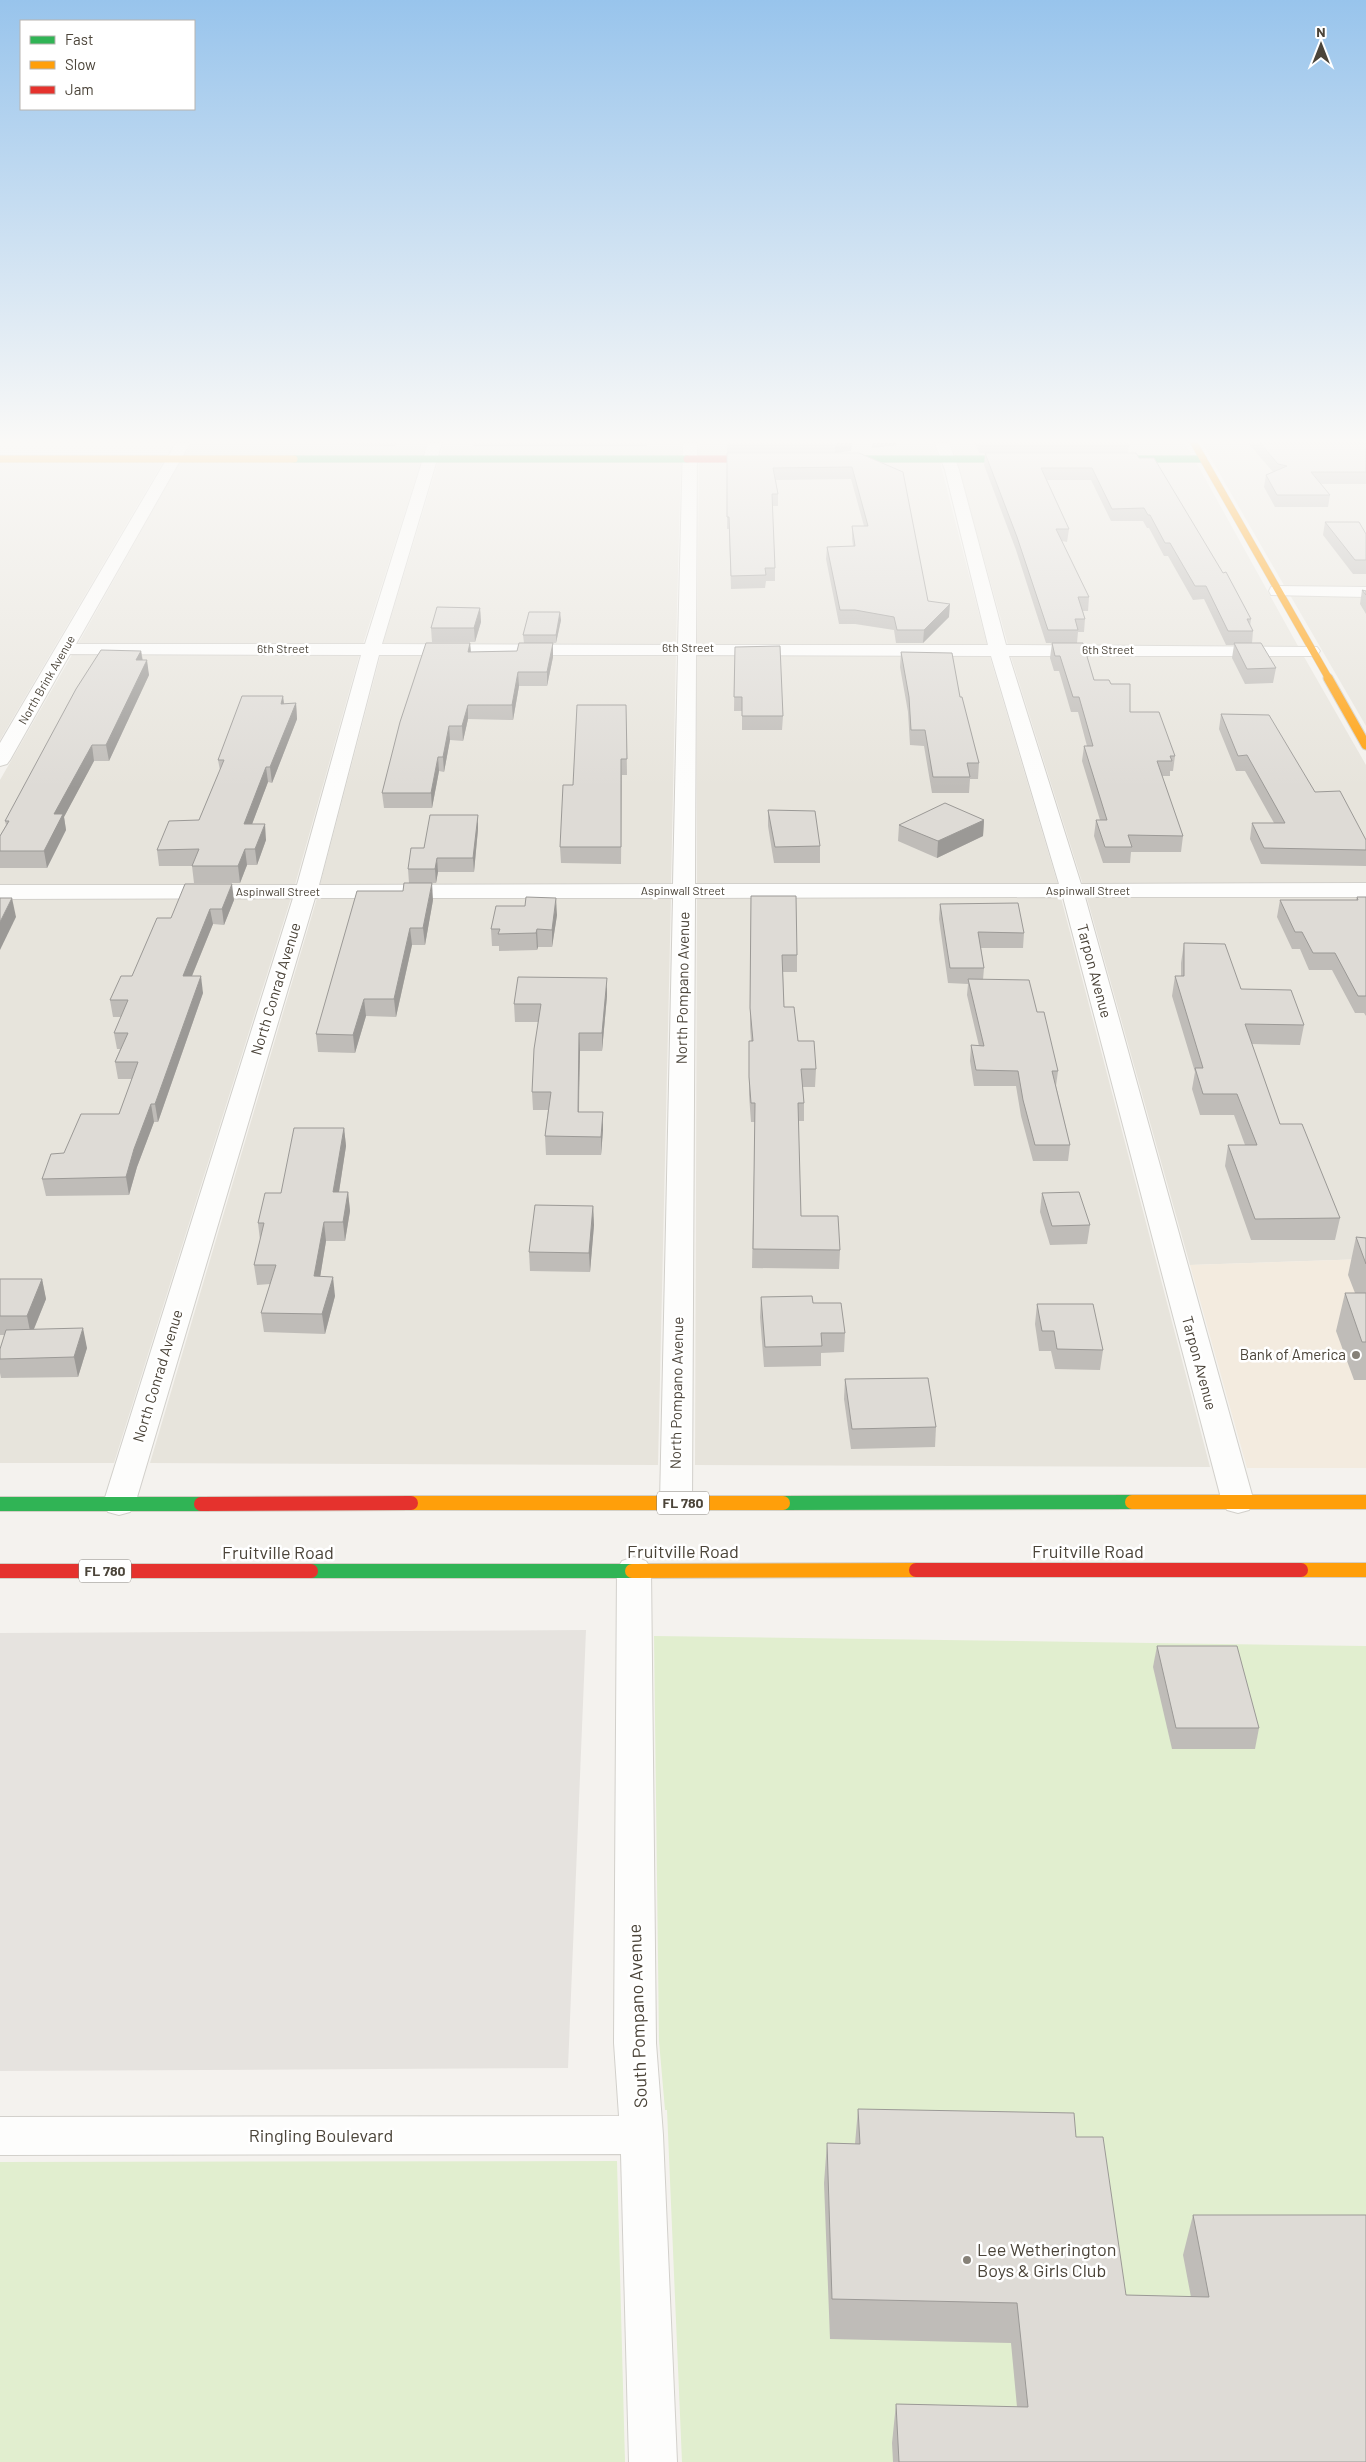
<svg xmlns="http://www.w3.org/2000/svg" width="1366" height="2462" viewBox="0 0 1366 2462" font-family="Barlow,sans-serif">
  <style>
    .residential { fill: #e7e4dc }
    .commercial { fill: #f3ebdf }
    .green { fill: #e1eecf }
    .parking { fill: #e6e3df }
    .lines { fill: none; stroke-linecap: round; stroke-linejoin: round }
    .street-casing { stroke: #d2d0cb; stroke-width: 2 }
    .fast-far1-casing { stroke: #d3cfc5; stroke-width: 8 }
    .fast-casing { stroke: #d3cfc5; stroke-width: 16 }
    .slow-far2-casing { stroke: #d3cfc5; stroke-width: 8 }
    .slow-far1-casing { stroke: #d3cfc5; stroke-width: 11 }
    .slow-casing { stroke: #d3cfc5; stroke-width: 16 }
    .jam-far1-casing { stroke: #d3cfc5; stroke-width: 8 }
    .jam-casing { stroke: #d3cfc5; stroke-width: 16 }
    .street { fill: #fdfdfc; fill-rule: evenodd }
    .fast-far1 { stroke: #30b455; stroke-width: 7 }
    .fast { stroke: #30b455; stroke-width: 14 }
    .slow-far2 { stroke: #ff9f0a; stroke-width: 7 }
    .slow-far1 { stroke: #ff9f0a; stroke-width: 9 }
    .slow { stroke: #ff9f0a; stroke-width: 14 }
    .jam-far1 { stroke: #e5322d; stroke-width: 7 }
    .jam { stroke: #e5322d; stroke-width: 14 }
    .wall { fill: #bfbcb8 }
    .shaded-wall { fill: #9b9996 }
    .building { fill: #dedbd6; stroke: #9b9996 }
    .poi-dot { fill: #868178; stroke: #fff; stroke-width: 2 }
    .labels { text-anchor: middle; stroke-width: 5; stroke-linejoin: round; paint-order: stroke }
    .far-street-label { font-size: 12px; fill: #4b4439; stroke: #fff }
    .shield { fill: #fff; stroke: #817c74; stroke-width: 1 }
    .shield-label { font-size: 14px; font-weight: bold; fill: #4b4439 }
    .street-label { font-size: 15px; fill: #4b4439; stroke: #fff }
    .poi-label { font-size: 15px; fill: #4b4439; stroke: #fff; text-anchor: end }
    .near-street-label { font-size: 18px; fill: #4b4439; stroke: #fff }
    .near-poi-label { font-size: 18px; fill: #4b4439; stroke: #fff; text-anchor: start }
  </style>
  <rect width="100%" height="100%" fill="#f4f2ee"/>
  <g class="residential">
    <polygon points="192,443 427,443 423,456 184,456"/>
    <polygon points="444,443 682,443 681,456 440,456"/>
    <polygon points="699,443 934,443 938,456 698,456"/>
    <polygon points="951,443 1185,443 1192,456 955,456"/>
    <polygon points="1202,443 1366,443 1366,588 1285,587"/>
    <polygon points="0,462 163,462 0,740"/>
    <polygon points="180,462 421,462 363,644 78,644"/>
    <polygon points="438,462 681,462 676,644 383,644"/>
    <polygon points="699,462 940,462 987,645 697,644"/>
    <polygon points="957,462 1196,462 1298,646 1008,645"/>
    <polygon points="1290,595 1366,596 1366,726"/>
    <polygon points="73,653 360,653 295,885 0,886 0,780"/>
    <polygon points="381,653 676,653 671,885 320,885"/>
    <polygon points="697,653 989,654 1058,885 697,885"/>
    <polygon points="1010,654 1303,655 1366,765 1366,883 1083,885"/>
    <polygon points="1366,897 1366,1259 1190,1265 1087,898"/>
    <polygon points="291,898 114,1463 0,1463 0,899"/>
    <polygon points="317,898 671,898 658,1465 150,1463"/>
    <polygon points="697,898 1061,898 1210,1467 695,1465"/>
  </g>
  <polygon class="commercial" points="1366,1259 1366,1468 1247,1468 1190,1265"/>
  <g class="green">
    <polygon points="654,1636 1366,1646 1366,2462 682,2462 667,2110 665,2110 659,2041"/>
    <polygon points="617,2161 625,2462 0,2462 0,2162"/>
  </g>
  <polygon class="parking" points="586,1630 568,2068 0,2071 0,1633"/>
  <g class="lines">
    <g class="street-casing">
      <g id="street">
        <path d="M176 443H190L76 644H365L428 443H442L382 644 678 645 683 443H697L696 645H988L945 470 935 443H949L959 470 1006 645 1317 647 1320 651 1317 655 1311 656H1009L1081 884 1366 883V897H1085L1254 1502 1249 1510 1238 1513 1227 1510 1222 1502 1063 897 695 898 692 1503 687 1511 676 1514 665 1511 660 1503 673 898H315L135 1504 130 1512 119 1515 108 1512 103 1504 293 898 0 899V885H297L361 655 70 654 10 760 7 764 0 766V743ZM379 655H678L673 884 319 885ZM696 655 991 656 1059 884H695Z"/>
        <polygon points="1277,586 1366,587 1366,597 1271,595 1269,591 1271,587"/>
        <polygon points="634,1557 646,1561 651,1569 656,2043 663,2135 677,2462 629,2462 621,2154 0,2155 0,2117 619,2116 614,2043 617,1569 622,1561"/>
      </g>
    </g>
    <g class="fast-far1-casing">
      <g id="fast-far1">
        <polyline points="294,459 687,459"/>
        <polyline points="837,459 1021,459"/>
        <polyline points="1117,459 1203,459"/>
      </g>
    </g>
    <g class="fast-casing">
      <g id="fast">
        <polyline points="783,1503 1132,1502"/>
        <polyline points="0,1504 201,1504"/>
        <polyline points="311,1571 632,1571"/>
      </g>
    </g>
    <g class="slow-far2-casing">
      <g id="slow-far2">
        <polyline points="1194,443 1329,679"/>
        <polyline points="0,459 294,459"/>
      </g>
    </g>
    <g class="slow-far1-casing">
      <polyline id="slow-far1" points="1328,678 1366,745"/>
    </g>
    <g class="slow-casing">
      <g id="slow">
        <polyline points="1132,1502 1366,1502"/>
        <polyline points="411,1503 783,1503"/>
        <polyline points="1301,1570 1366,1570"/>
        <polyline points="632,1571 916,1570"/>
      </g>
    </g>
    <g class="jam-far1-casing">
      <polyline id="jam-far1" points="687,459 764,459"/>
    </g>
    <g class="jam-casing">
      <g id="jam">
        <polyline points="201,1504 411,1503"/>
        <polyline points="916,1570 1301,1570"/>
        <polyline points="0,1571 311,1571"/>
      </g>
    </g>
    <use href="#street" class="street"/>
    <use href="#fast-far1" class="fast-far1"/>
    <use href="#fast" class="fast"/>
    <use href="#slow-far2" class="slow-far2"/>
    <use href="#slow-far1" class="slow-far1"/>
    <use href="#slow" class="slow"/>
    <use href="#jam-far1" class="jam-far1"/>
    <use href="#jam" class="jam"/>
  </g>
  <g class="wall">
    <polygon points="341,443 396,443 395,446 341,445"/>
    <rect x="473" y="443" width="174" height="3"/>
    <polygon points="727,443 852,443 851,451 835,453 727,453"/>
    <polygon points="975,443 1128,443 1129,446 1128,453 1139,458 1251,619 1250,626 1253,631 1252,643 1276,668 1273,683 1245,684 1232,658 1234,645 1226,645 1204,599 1193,600 1168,556 1164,556 1149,528 1147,528 1143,521 1111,521 1091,480 1047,480 1069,529 1067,542 1062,541 1089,597 1088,611 1083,611 1085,619 1084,632 1078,632 1077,643 1094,680 1111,684 1130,712 1175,756 1173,771 1170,771 1170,776 1162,776 1183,836 1181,852 1131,852 1130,863 1103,863 1094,836 1096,820 1100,820 1082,761 1084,746 1087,746 1078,712 1071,712 1059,671 1054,671 1050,658 1052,643 1061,643 1046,643 1016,550 984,465 985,453 979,453"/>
    <polygon points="1248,443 1366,443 1366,484 1321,484 1330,495 1328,507 1275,507 1264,487 1266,475 1273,472"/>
    <polygon points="727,453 859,453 928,601 949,617 923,643 896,643 894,630 855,624 839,624 826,559 827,547 853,546 852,539 852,526 864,526 851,479 776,480 778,494 778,506 772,506 775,568 775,581 766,581 765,588 731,589 729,529 727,529"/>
    <polygon points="1325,522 1366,534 1366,574 1353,574 1323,535"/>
    <polygon points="1362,590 1366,591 1366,614 1360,604"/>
    <polygon points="480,608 481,622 475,642 432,642 431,628"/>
    <polygon points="561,620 556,643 524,643 523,635"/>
    <polygon points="470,643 471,652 517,651 553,643 553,657 547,686 519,686 513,720 468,719 463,741 450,740 444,772 439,771 432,808 384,808 382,793"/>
    <polygon points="735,647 783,716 782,730 742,730 742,711 734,711"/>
    <polygon points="141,651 143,660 149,675 109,761 94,761 64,817 66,830 47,868 0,868 0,836 6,825 5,821"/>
    <polygon points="901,652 960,697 979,763 978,779 970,779 969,793 932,793 924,746 910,745 908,712 900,667"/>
    <polygon points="296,703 297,719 272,783 268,782 252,824 266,840 257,865 247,865 240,883 194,883 192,866 159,866 157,850 199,820 220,770 218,760 284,704"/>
    <polygon points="626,705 627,775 622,775 621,864 561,863 560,847 573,785"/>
    <polygon points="1221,714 1315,792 1366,840 1366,866 1261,864 1250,839 1252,823 1274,823 1245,771 1236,771 1219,729"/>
    <polygon points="768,810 820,846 820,863 774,863 768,826"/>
    <polygon points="984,820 983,836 937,858 898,841 899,825"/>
    <polygon points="478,829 474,872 438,872 436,883 409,883 408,869 424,848"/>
    <polygon points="751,896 797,955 797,972 783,972 784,1007 798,1041 816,1069 815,1087 803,1087 804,1103 804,1121 798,1121 801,1216 840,1250 839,1269 752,1268 755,1122 751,1122 749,1095 749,1041 751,1041 750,1026"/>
    <polygon points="1357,897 1366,897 1366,1016 1364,1013 1355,1013 1332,970 1309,970 1300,949 1292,949 1277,917 1280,900 1356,900"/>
    <polygon points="234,900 224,925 213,924 192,976 203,993 158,1122 154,1122 137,1167 129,1195 46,1196 42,1179 64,1153 119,1114 132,1079 118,1079 115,1062 120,1049 117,1049 114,1033 121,1017 113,1017 110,1000 132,976 171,918"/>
    <polygon points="433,900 425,945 412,945 396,1017 366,1016 355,1053 318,1052 316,1034"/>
    <polygon points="940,904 1024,933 1023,948 981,948 984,968 983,980 1037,1012 1058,1071 1056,1086 1070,1145 1068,1161 1033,1161 1021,1116 1016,1086 974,1086 970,1061 971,1045 979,1046 967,995 968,984 948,983 939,919"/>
    <polygon points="525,906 557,915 552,947 538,947 537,950 499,951 499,946 492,946 491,929"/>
    <polygon points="1184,943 1241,989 1304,1025 1300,1045 1252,1044 1280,1124 1340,1218 1335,1240 1251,1240 1225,1166 1228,1145 1245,1145 1234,1115 1200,1115 1192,1089 1195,1072 1172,996 1175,976 1181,976 1181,963"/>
    <polygon points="607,996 602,1051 580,1051 579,1112 603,1130 601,1155 546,1155 545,1136 548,1110 533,1110 532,1092 538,1022 515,1022 514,1004"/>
    <polygon points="344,1128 346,1146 339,1192 348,1192 350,1211 345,1241 326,1241 320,1277 335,1296 325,1334 264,1332 261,1313 270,1284 257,1285 254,1265 260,1240 258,1223 281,1193"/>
    <polygon points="1042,1193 1090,1225 1087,1244 1050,1245 1040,1212"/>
    <polygon points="593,1206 594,1225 590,1272 530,1271 529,1252"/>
    <polygon points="1356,1237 1366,1238 1366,1380 1354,1380 1336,1331 1345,1293 1355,1293 1348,1275"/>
    <polygon points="0,1279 42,1279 46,1299 34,1329 87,1348 78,1377 1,1378 0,1373 0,1349 5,1335 0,1335"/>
    <polygon points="761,1297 813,1303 845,1333 844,1352 821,1353 821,1366 764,1367 760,1317"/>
    <polygon points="1037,1304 1103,1350 1100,1370 1055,1369 1051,1351 1039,1351 1035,1324"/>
    <polygon points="845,1379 936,1427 935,1447 851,1449 844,1399"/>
    <polygon points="1157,1646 1259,1728 1255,1749 1172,1749 1153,1667"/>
    <polygon points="858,2109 1076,2137 1126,2295 1191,2297 1183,2255 1193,2215 1366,2462 893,2462 892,2443 896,2404 1017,2407 1011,2343 830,2339 824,2183 827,2143 855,2144"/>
  </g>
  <g class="shaded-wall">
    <polygon points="835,443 852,443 851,451 835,453"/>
    <polygon points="872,443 897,443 897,445 872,448"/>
    <polygon points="950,604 949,617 923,643 924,630"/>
    <polygon points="480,608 481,622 475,642 474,628"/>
    <polygon points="560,612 561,620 556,643 556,635"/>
    <polygon points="470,643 471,657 468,652"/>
    <polygon points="553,643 553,657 547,686 547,672"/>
    <polygon points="141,651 143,665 136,660"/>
    <polygon points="147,660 149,675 109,761 106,745"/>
    <polygon points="518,672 519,686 513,720 512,705"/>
    <polygon points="283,696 285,711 281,704"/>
    <polygon points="296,703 297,719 272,783 270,767"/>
    <polygon points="468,705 468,719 463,741 462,726"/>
    <polygon points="449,726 450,740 444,772 443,757"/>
    <polygon points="92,745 94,761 64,817 66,830 47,868 44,851 54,814"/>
    <polygon points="438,757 439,771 432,808 431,793"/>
    <polygon points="266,767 268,782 246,840 244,824"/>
    <polygon points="478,815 478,829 474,872 473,858"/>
    <polygon points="984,820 983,836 937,858 938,841"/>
    <polygon points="265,824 266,840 257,865 255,849"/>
    <polygon points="245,849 247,865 240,883 238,866"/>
    <polygon points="437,858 438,872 436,883 435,869"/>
    <polygon points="432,883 433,900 425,945 423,928"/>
    <polygon points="232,884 234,900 224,925 222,909"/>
    <polygon points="12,898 16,917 0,950 0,922"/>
    <polygon points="556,898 557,915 552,947 552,930"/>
    <polygon points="210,909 213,924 185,993 183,976"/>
    <polygon points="410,928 412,945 396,1017 394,999"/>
    <polygon points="537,929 538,947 537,950 536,933"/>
    <polygon points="201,976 203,993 158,1122 155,1104"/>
    <polygon points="607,978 607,996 602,1051 602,1033"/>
    <polygon points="364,999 366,1016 355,1053 353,1035"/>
    <polygon points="579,1033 580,1051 578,1130 578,1112"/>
    <polygon points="151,1104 154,1122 137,1167 129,1195 126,1177 134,1149"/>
    <polygon points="603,1112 603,1130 601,1155 601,1137"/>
    <polygon points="344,1128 346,1146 336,1211 333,1192"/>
    <polygon points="348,1192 350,1211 345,1241 343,1222"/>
    <polygon points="593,1206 594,1225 590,1272 589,1253"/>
    <polygon points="324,1222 326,1241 317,1296 314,1276"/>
    <polygon points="333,1277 335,1296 325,1334 322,1314"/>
    <polygon points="42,1279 46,1299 31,1336 27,1316"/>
    <polygon points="83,1328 87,1348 78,1377 74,1357"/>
  </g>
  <g class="building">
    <polygon points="979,443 1128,443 1129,446 980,446"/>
    <polygon points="1260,443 1366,443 1366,472 1311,472 1330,495 1277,495 1266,475 1287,466 1278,464"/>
    <polygon points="727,453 859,453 903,472 928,601 950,604 924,630 897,630 894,617 855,610 840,610 827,547 855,546 852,526 868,526 852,467 773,468 778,494 772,494 775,568 765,568 766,575 731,576 729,517 727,517"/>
    <polygon points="985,453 1136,453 1139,458 1154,458 1223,573 1226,572 1234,587 1251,619 1247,619 1253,631 1228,631 1206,586 1195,586 1170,543 1165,543 1150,515 1148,515 1144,508 1112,509 1092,468 1041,468 1069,529 1056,529 1089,597 1078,597 1085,619 1075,619 1078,630 1048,630 1017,537"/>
    <polygon points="1325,522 1359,522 1366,534 1366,560 1355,560"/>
    <polygon points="1362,590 1366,591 1366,595"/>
    <polygon points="437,607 480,608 474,628 431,628"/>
    <polygon points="529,612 560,612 556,635 523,635"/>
    <polygon points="426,643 470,643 468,652 517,651 519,643 553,643 547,672 518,672 512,705 468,705 462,726 449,726 443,757 438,757 431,793 382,793 400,722"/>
    <polygon points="1052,643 1083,643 1094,680 1109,680 1111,684 1130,684 1130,712 1159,712 1175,756 1170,756 1172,761 1157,761 1183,836 1128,835 1132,847 1105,847 1096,820 1107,820 1084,746 1093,746 1079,697 1073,697 1060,656 1055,656"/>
    <polygon points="1234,643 1261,643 1276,668 1247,669"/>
    <polygon points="780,646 783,716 742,716 742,697 734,697 735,647"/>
    <polygon points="101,650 141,651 136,660 147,660 106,745 92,745 54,814 63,814 44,851 0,851 0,836 9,821 5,821 76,689"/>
    <polygon points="901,652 952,653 960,697 962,697 979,763 967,763 970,777 933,777 925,730 911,730 909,697"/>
    <polygon points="242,696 283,696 281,704 296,703 270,767 266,767 244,824 265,824 255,849 245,849 238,866 192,866 199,849 157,850 169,821 199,820 224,760 218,760"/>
    <polygon points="577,705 626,705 627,759 621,759 621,847 560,847 563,785 573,785"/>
    <polygon points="1221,714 1269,715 1315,792 1340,791 1366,840 1366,850 1264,848 1252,823 1285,823 1247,755 1238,756"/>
    <polygon points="945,803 984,820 938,841 899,825"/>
    <polygon points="768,810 815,811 820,846 775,847"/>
    <polygon points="430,815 478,815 473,858 437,858 435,869 408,869 411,848 424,848"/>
    <polygon points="404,883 432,883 423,928 410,928 394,999 364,999 353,1035 316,1034 357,891 403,891"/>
    <polygon points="185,884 232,884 222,909 210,909 183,976 201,976 155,1104 151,1104 134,1149 126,1177 42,1179 51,1154 64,1153 81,1114 119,1114 138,1062 115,1062 128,1033 114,1033 128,1000 110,1000 121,976 132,976 157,918 171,918"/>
    <polygon points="751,896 796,896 797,955 782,955 784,1007 794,1007 798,1041 814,1041 816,1069 801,1069 804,1103 798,1103 801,1216 838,1216 840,1250 753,1249 755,1103 751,1103 749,1077 749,1041 753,1041 750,1008"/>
    <polygon points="526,897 556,898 552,930 537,929 536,933 498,934 500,929 491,929 496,906 525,906"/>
    <polygon points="1357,897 1366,897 1366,996 1358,996 1335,953 1313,953 1302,932 1295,932 1280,900 1358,900"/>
    <polygon points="0,898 12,898 0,922"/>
    <polygon points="1018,903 1024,933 978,932 984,968 950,968 940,904"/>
    <polygon points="1184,943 1225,944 1241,989 1291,990 1304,1025 1245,1024 1280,1124 1302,1124 1340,1218 1255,1219 1228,1145 1257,1145 1237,1094 1203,1094 1195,1068 1203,1068 1175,976 1184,976"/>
    <polygon points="518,977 607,978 602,1033 579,1033 578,1112 603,1112 601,1137 545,1136 551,1092 532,1092 534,1049 541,1004 514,1004"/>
    <polygon points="968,979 1029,980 1037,1012 1044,1012 1058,1071 1052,1071 1070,1145 1035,1145 1023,1100 1018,1071 976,1070 971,1045 984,1046"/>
    <polygon points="294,1128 344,1128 333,1192 348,1192 343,1222 324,1222 314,1276 333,1277 322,1314 261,1313 276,1265 254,1265 264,1223 258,1223 265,1193 281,1193"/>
    <polygon points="1079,1192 1090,1225 1052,1226 1042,1193"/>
    <polygon points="535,1205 593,1206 589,1253 529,1252"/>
    <polygon points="1356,1237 1366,1238 1366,1264"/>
    <polygon points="0,1279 42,1279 27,1316 0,1316"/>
    <polygon points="1345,1293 1366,1293 1366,1342 1362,1342"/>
    <polygon points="812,1296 813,1303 841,1303 845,1333 821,1333 822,1346 765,1347 761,1297"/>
    <polygon points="1037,1304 1093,1304 1103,1350 1057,1349 1054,1331 1042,1331"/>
    <polygon points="83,1328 74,1357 0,1359 0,1349 6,1330"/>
    <polygon points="928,1378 936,1427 852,1429 845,1379"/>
    <polygon points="1157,1646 1237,1646 1259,1728 1176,1728"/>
    <polygon points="858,2109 1074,2113 1076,2137 1103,2137 1126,2295 1209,2297 1193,2215 1366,2215 1366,2462 899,2462 896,2404 1028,2407 1017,2303 832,2299 827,2143 860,2144"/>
  </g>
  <linearGradient id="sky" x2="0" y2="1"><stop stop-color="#98c4ec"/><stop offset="0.56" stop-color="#faf9f7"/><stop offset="1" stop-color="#faf9f7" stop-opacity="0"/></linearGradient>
  <rect width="1366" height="788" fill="url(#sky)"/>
  <g class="poi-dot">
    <circle cx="1356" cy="1355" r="5"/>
    <circle cx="967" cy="2260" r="5"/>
  </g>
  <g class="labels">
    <g class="far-street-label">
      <text x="688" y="652">6th Street</text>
      <text x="283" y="653">6th Street</text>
      <text x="1108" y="654">6th Street</text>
      <text transform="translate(47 680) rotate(-60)" y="4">North Brink Avenue</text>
      <text x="683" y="895">Aspinwall Street</text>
      <text x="1088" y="895">Aspinwall Street</text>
      <text x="278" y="896">Aspinwall Street</text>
    </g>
    <g class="shield">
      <rect x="657" y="1491.5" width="52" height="23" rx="4"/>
      <rect x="79" y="1559.5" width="52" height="23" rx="4"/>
    </g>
    <g class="shield-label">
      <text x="683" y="1508">FL 780</text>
      <text x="105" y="1576">FL 780</text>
    </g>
    <g class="street-label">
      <text transform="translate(1094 971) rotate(75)" y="5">Tarpon Avenue</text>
      <text transform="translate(683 988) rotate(-89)" y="5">North Pompano Avenue</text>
      <text transform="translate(276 989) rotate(-73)" y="5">North Conrad Avenue</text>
      <text transform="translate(1199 1363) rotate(75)" y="5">Tarpon Avenue</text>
      <text transform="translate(158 1376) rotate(-73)" y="5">North Conrad Avenue</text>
      <text transform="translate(677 1393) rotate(-89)" y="5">North Pompano Avenue</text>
    </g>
    <g class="poi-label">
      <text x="1346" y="1360">Bank of America</text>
    </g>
    <g class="near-street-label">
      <text x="683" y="1558">Fruitville Road</text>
      <text x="1088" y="1558">Fruitville Road</text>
      <text x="278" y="1559">Fruitville Road</text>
      <text transform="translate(638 2016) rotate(-92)" y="6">South Pompano Avenue</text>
      <text x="321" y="2142">Ringling Boulevard</text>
    </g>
    <g class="near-poi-label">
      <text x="977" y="2256">Lee Wetherington<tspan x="977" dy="21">Boys &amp; Girls Club</tspan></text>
    </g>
  </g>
  <rect x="20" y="20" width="175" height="90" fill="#ffffff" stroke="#b7b4b0"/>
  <rect x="30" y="36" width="25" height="8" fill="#30b455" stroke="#b7b4b0"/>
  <text x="65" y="45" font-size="15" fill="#4b4439">Fast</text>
  <rect x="30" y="61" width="25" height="8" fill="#ff9f0a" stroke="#b7b4b0"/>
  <text x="65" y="70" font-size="15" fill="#4b4439">Slow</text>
  <rect x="30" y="86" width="25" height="8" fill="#e5322d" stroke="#b7b4b0"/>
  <text x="65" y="95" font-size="15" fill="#4b4439">Jam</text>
  <g transform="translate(1321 45)" stroke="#ffffff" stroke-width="4" paint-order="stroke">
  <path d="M0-4L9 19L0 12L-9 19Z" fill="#4b4439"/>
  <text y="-8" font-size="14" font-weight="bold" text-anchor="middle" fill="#4b4439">N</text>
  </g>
</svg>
